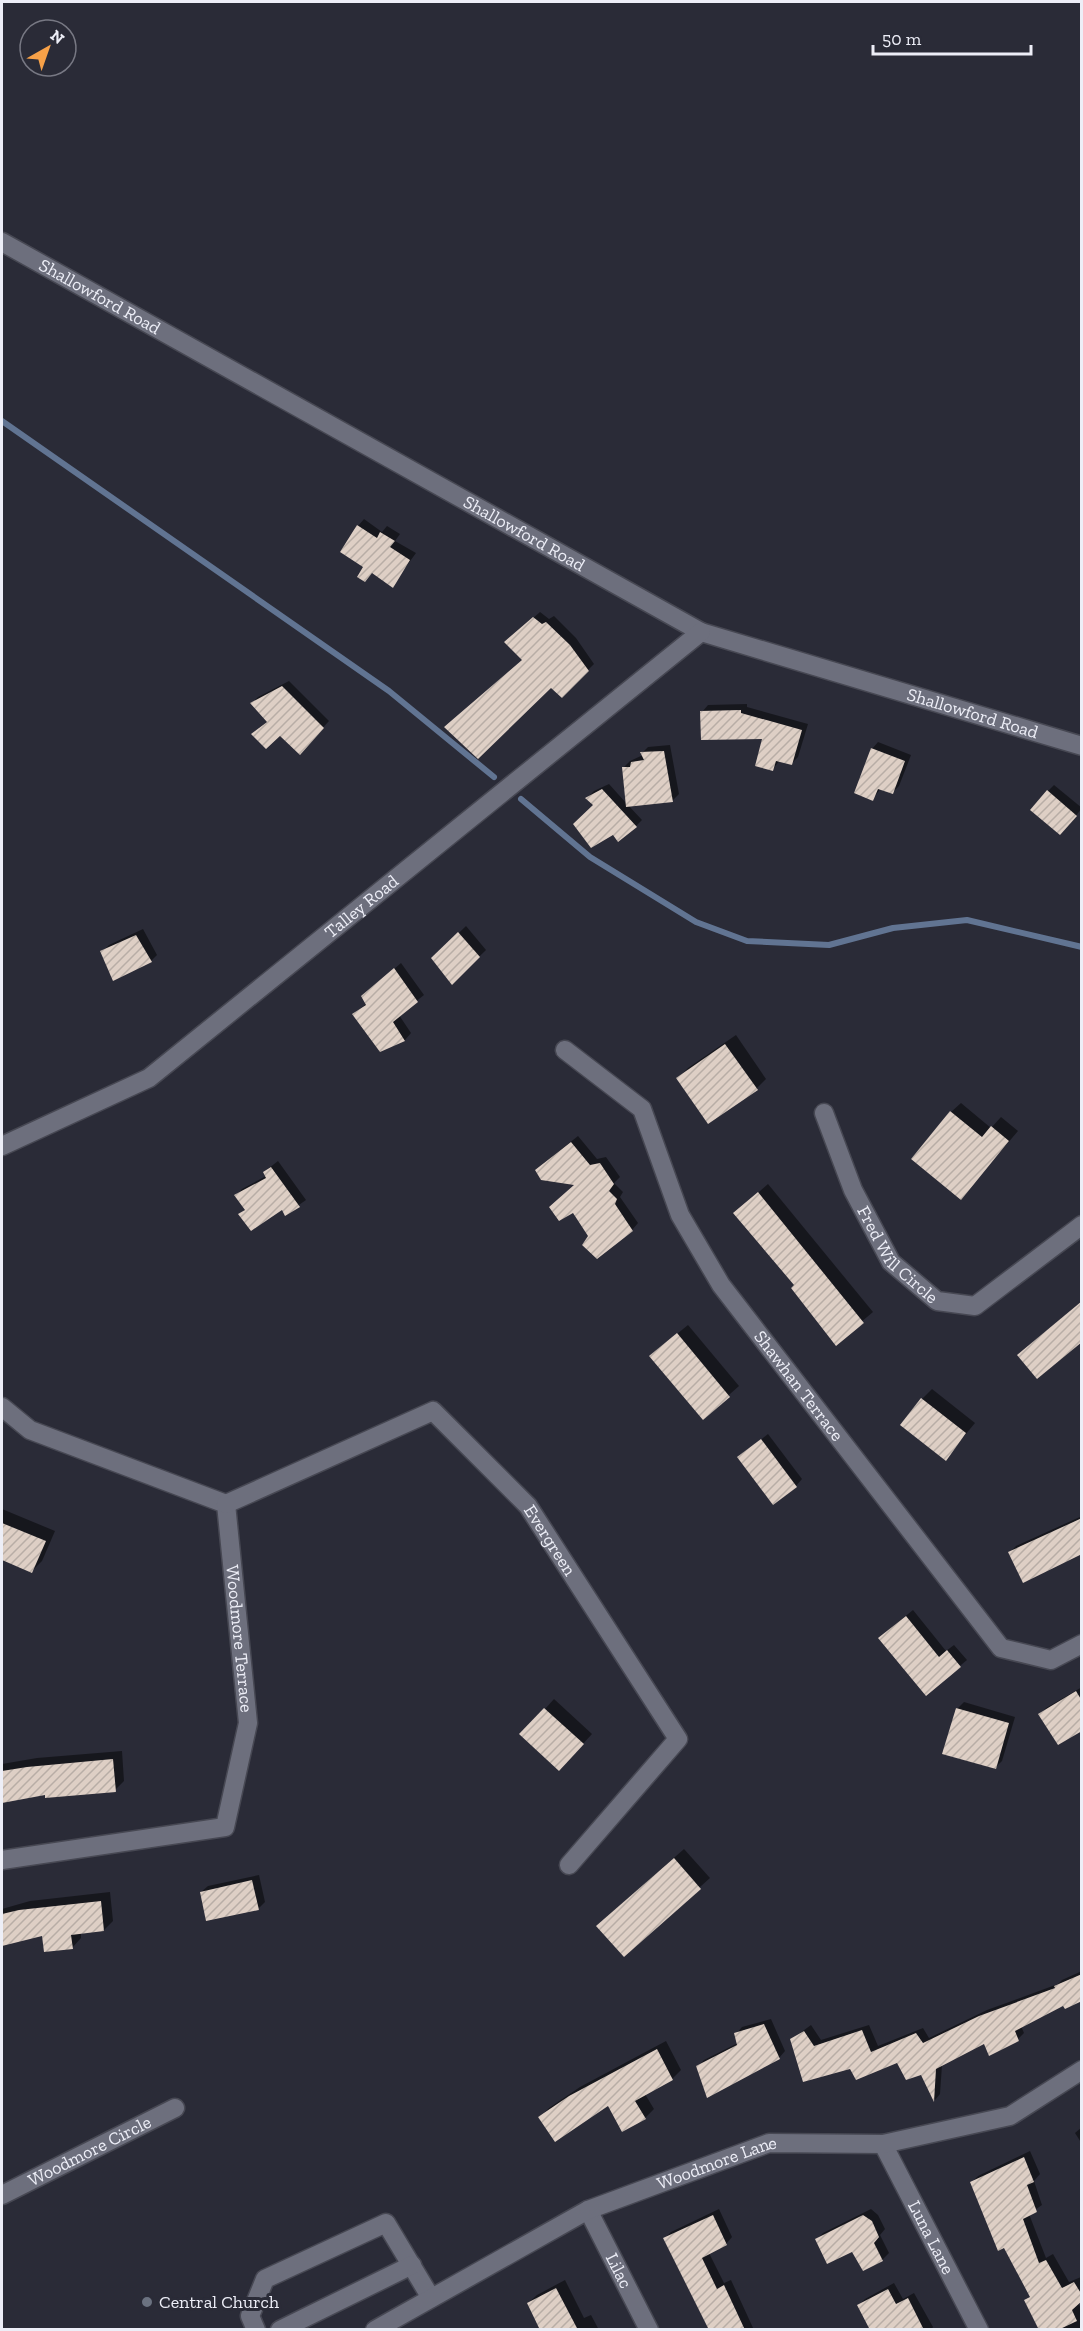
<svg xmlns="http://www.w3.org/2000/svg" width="1083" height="2331" viewBox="0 0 1083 2331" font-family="'Zilla Slab',serif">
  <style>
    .shadow { fill: #0007 }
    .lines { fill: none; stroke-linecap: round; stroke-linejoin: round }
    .stream { stroke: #617492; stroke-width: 6 }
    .building { fill: url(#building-hatch) }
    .minor-casing { stroke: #474853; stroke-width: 21 }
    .minor { stroke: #6d6f7d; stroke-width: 18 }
    .worship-dot { fill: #6b7280; stroke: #2a2b37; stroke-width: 2 }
    .labels { text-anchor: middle; stroke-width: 6; stroke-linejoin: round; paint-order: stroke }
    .street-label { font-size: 18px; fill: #edeef7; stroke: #2a2b37 }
    .poi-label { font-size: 18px; fill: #edeef7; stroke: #2a2b37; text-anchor: start }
  </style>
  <defs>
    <pattern id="building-hatch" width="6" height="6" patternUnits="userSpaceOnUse" patternTransform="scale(1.5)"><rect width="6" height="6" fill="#decfc5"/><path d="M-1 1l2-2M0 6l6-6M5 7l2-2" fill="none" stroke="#b8ada6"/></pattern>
  </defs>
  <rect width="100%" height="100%" fill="#2a2b37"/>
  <g class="shadow">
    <polygon points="364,519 382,532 387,526 400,534 395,541 416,553 392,586 364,567 358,526"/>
    <polygon points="540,612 549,619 554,616 576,638 594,664 562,696 524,659 513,636"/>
    <polygon points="289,681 329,721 306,746 280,734 259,728 268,721 252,703 258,697"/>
    <polygon points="747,704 747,707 808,724 798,757 792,763 780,760 773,769 764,737 702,712 708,705"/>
    <polygon points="878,742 911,755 899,786 893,792 881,788 873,799 872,749"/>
    <polygon points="670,745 679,794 672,801 628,805 642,820 636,826 595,805 587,798 594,791 609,784 627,804 624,767 630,761 643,755 642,753 648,747"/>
    <polygon points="1054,785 1082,808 1067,827 1048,791"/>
    <polygon points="466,926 486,950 452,983 433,958"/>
    <polygon points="143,929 157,955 151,961 102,952 109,945"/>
    <polygon points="401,963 424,995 399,1015 411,1033 405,1040 380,1050 354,1014 367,1003 370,990"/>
    <polygon points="736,1035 766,1079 757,1088 678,1078 688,1068"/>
    <polygon points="961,1103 991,1128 1001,1117 1018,1131 961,1198 951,1112"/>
    <polygon points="578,1136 597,1159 606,1157 620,1177 614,1183 623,1192 620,1197 638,1223 632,1230 590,1236 577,1183 543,1164"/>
    <polygon points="278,1161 306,1200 286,1214 283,1208 240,1214 246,1209 236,1196 242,1189 266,1176 264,1172"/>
    <polygon points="768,1184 873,1312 836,1343 745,1204"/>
    <polygon points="1082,1301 1082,1345 1079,1342 1019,1355"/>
    <polygon points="688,1325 739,1386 703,1418 661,1347"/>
    <polygon points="932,1389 975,1423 945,1459 922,1399"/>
    <polygon points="768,1434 802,1479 796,1486 739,1457"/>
    <polygon points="2,1509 55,1531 42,1561 32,1571 2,1559"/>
    <polygon points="1082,1516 1082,1552 1009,1553 1016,1546"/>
    <polygon points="913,1610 946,1651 954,1645 967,1660 926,1694 886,1632"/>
    <polygon points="1082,1687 1082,1729 1040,1715 1046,1708"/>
    <polygon points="554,1699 592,1734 569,1759 545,1709"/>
    <polygon points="964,1702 1015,1717 1002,1761 995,1768 957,1709"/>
    <polygon points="122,1751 124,1781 115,1790 46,1793 2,1801 2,1764 37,1758"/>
    <polygon points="684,1849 710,1878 624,1955 608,1916"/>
    <polygon points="259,1875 265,1902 258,1909 201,1892 208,1886"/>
    <polygon points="110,1892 113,1921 104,1930 81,1933 81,1938 72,1948 43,1934 2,1945 2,1909 30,1901"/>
    <polygon points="1082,1971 1082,1999 1064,2004 1021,2026 1024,2033 1018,2039 985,2042 942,2065 940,2094 935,2100 922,2073 897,2061 851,2067 792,2039 811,2025 821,2040 869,2025 878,2046 923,2028 929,2038 987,2010 1058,1984 1062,1980"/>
    <polygon points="771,2019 785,2051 779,2058 698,2066 704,2060 738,2043 736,2034 742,2027"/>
    <polygon points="666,2041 681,2070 672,2079 645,2094 654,2109 645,2118 608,2104 540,2117 549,2108 580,2087"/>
    <polygon points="1082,2127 1082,2144 1075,2133"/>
    <polygon points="1030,2151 1040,2174 1034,2181 1042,2205 1029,2214 1046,2258 1053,2254 1069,2282 1081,2277 1082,2278 1082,2299 1078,2303 1082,2310 1082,2330 1040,2330 1026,2301 1031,2296 972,2182 978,2176"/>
    <polygon points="719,2209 732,2237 726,2244 709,2253 724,2283 731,2280 754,2330 711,2330 665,2238 671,2232"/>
    <polygon points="871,2209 878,2215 885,2229 880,2235 889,2253 882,2260 863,2269 853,2250 816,2240 823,2233"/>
    <polygon points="565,2280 584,2318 591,2315 599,2330 542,2330 528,2303 537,2295"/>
    <polygon points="894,2283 903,2299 914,2293 933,2327 931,2330 872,2330 859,2305 865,2299"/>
  </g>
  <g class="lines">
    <g class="stream">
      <polyline points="2,421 389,691 494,777"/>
      <polyline points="521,799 590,857 696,922 747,941 829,945 893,928 967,920 1082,947"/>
    </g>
  </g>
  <g class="building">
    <polygon points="357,525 377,538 380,532 395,541 390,547 410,560 393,588 372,573 365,582 357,577 363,567 340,552"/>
    <polygon points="533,617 542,624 546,622 570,645 589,671 562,698 551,688 478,759 444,727 522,660 504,642"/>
    <polygon points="282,686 324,728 300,755 280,736 266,749 251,734 267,722 250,703"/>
    <polygon points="741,710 741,713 802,730 792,765 776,761 773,771 755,766 762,739 701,740 700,711"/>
    <polygon points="871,748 905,761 893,794 878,789 873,801 854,793"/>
    <polygon points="664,751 673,802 626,807 622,767 630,767 631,762 644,760 640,752"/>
    <polygon points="602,789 637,827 618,842 613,835 591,848 573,824 593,805 585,798"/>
    <polygon points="1047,790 1077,816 1060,835 1030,810"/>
    <polygon points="458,932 480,957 452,985 431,958"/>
    <polygon points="136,935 152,962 113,981 100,951"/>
    <polygon points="394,968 418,1002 393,1022 405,1041 380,1052 352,1014 366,1005 361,996"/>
    <polygon points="725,1044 758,1090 708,1124 676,1078"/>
    <polygon points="950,1111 982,1137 991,1126 1009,1141 961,1200 911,1159"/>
    <polygon points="571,1142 590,1165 600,1163 614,1184 609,1191 617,1199 615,1204 633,1231 597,1259 582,1245 588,1236 573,1213 559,1221 549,1207 574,1185 541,1180 535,1170"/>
    <polygon points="271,1167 300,1207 285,1216 282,1210 251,1231 238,1214 245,1210 234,1195 266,1178 263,1172"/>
    <polygon points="758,1192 864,1323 836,1346 791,1288 794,1285 733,1213"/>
    <polygon points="1082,1301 1082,1342 1037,1379 1017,1355"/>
    <polygon points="677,1333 730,1397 703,1420 649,1356"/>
    <polygon points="921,1398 966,1433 946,1461 900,1425"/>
    <polygon points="761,1439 797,1487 773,1505 737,1457"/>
    <polygon points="1082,1518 1082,1554 1023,1583 1008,1552"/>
    <polygon points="2,1523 46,1541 32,1573 2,1560"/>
    <polygon points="906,1616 939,1657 947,1650 961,1667 926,1696 878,1638"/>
    <polygon points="1076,1691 1082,1701 1082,1731 1058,1745 1038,1714"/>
    <polygon points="544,1708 584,1744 559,1771 519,1734"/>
    <polygon points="956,1708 1009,1723 996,1769 942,1754"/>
    <polygon points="113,1759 116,1792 45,1798 45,1795 2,1803 2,1771 27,1767"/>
    <polygon points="674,1858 701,1889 624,1957 596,1926"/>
    <polygon points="252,1880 259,1910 206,1921 200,1892"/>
    <polygon points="101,1901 104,1931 71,1935 73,1949 44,1952 42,1936 2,1946 2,1914 19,1910"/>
    <polygon points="1082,1974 1082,2001 1065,2009 1063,2006 1015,2031 1019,2041 989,2056 984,2044 936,2069 934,2102 921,2075 906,2080 897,2063 856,2080 850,2069 803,2082 790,2039 804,2031 814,2046 862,2030 871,2052 916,2033 923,2043 979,2016 1055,1988 1054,1986"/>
    <polygon points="764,2024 780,2059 707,2098 696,2066 737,2045 734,2033"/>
    <polygon points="657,2049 673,2080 635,2101 646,2119 622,2132 608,2106 555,2142 538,2117 569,2096"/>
    <polygon points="1024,2157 1034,2182 1027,2185 1037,2212 1023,2219 1039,2263 1046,2260 1062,2288 1074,2282 1082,2295 1082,2301 1072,2310 1077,2321 1058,2330 1039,2330 1024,2300 1030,2297 1004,2248 998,2251 970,2182"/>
    <polygon points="713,2215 727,2245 702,2258 717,2289 724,2285 745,2330 709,2330 663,2238"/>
    <polygon points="863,2215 872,2221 879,2237 874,2243 883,2261 863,2271 852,2252 827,2264 815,2239"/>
    <polygon points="556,2288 578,2330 540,2330 527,2303"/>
    <polygon points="888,2289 896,2304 908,2298 924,2330 870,2330 857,2305"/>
  </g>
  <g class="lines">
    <g class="minor-casing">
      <g id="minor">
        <path id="s1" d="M2 242 701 632 1082 746"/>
        <path id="s2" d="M565 1050 642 1109 680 1215 721 1285 1001 1648 1051 1660 1082 1644"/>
        <path id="s3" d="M824 1113 853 1190 891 1262 937 1301 975 1306 1082 1225"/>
        <path id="s4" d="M2 1146 149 1078 701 632"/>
        <path id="s5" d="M2 1407 30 1430 226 1504 248 1723 225 1827 2 1860"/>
        <path id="s6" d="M226 1504 433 1411 528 1506 678 1739 569 1865"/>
        <path id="s7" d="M883 2144 979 2330"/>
        <path id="s8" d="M2 2195 175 2108"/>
        <path id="s9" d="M588 2210 649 2330"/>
        <polyline points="256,2330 250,2316 265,2279 386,2223 431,2298"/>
        <polyline points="280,2330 412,2265"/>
        <path id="s10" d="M375 2330 588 2210 769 2143 883 2144 1010 2116 1082 2070"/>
      </g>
    </g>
    <use href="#minor" class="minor"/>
  </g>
  <circle class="worship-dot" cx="147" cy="2302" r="6"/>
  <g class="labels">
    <g class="street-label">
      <text dy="6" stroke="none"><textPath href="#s1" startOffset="112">Shallowford Road</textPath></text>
      <text dy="6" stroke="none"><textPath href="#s1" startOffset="598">Shallowford Road</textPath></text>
      <text dy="6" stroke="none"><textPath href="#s1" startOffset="1084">Shallowford Road</textPath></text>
      <text dy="6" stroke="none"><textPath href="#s4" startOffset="435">Talley Road</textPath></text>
      <text dy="6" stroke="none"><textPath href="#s3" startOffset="162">Fred Will Circle</textPath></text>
      <text dy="6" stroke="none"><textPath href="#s2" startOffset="418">Shawhan Terrace</textPath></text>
      <text dy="6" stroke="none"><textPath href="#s6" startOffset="402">Evergreen</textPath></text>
      <text dy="6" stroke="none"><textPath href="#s5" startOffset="381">Woodmore Terrace</textPath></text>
      <text dy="6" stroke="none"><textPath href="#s8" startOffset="98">Woodmore Circle</textPath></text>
      <text dy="6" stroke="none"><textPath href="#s10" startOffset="382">Woodmore Lane</textPath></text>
      <text dy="6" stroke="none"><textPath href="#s7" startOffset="105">Luna Lane</textPath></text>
      <text dy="6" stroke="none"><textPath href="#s9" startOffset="68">Lilac</textPath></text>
    </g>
    <g class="poi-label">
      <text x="159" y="2308">Central Church</text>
    </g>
  </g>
  <rect width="1083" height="2331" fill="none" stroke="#edeef7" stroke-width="6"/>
  <g transform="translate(48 48) rotate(40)"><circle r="28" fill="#2a2b37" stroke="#787984" stroke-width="1.5"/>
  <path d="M0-4.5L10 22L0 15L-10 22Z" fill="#f7a148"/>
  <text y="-9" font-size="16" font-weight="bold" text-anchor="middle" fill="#edeef7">N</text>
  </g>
  <path d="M873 45v9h158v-9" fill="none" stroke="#edeef7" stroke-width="3"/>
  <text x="882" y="45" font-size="18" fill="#edeef7" stroke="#2a2b37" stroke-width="4.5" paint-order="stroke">50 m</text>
</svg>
